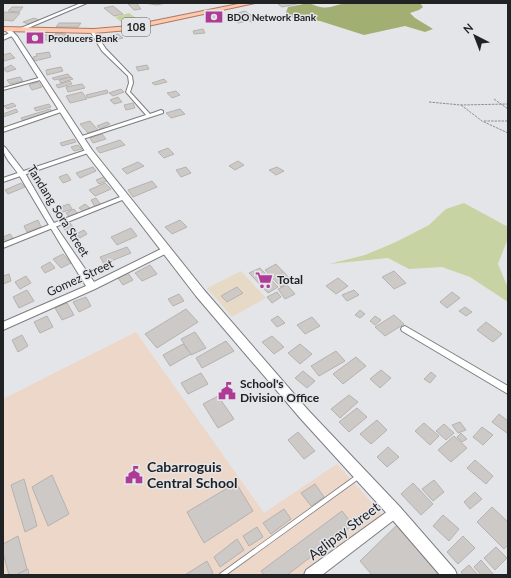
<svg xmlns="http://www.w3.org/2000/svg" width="511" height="578" viewBox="0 0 511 578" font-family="Lato,sans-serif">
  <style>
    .commercial { fill: #e6dac6 }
    .education { fill: #ecd7c9 }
    .green { fill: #c7d3a3 }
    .forest { fill: #a1b072 }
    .building { fill: #cdc9c7; stroke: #b6b2b0 }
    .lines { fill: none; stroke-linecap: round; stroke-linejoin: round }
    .service-casing { stroke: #7c7d80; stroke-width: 6 }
    .minor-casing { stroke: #7c7d80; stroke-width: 2 }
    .tertiary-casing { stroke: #7c7d80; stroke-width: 2 }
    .secondary-casing { stroke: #7c7d80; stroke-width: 2 }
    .primary-casing { stroke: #af785e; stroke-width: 2 }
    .path { stroke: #8d8e91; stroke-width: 1; stroke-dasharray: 2.5 1; stroke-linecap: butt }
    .service { stroke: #fff; stroke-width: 4.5 }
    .minor { fill: #fff; fill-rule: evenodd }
    .tertiary { fill: #fff; fill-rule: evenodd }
    .secondary { fill: #fff; fill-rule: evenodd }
    .primary { fill: #fdcab1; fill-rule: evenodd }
    .labels { text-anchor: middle; stroke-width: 3; stroke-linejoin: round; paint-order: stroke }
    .far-poi-label { font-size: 10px; font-weight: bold; fill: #212223; stroke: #e4e5e9; text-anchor: start }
    .shield { fill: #e4e5e9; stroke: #5c5c5e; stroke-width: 1 }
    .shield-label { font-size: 11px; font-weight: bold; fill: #212223 }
    .street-label { font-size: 12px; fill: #212223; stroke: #e4e5e9 }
    .poi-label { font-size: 12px; font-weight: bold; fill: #212223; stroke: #e4e5e9; text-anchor: start }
    .near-poi-label { font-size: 14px; font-weight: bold; fill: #212223; stroke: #e4e5e9; text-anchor: start }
    .near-street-label { font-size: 14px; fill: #212223; stroke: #e4e5e9 }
  </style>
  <rect width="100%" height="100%" fill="#e4e5e9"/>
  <polygon class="commercial" points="241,271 266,298 232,317 207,288"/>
  <polygon class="education" points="136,332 264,513 337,464 385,517 303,575 3,575 3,399"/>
  <g class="green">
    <polygon points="129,13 139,20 124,24 115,17"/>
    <polygon points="464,203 508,227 508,238 498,264 508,288 508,302 470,277 442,267 409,269 388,258 329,264 365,255 396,242 429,225 446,209"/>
  </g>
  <path class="forest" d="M309 3C329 12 330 5 348 3 372 1 397 3 420 3L423 7 419 10 410 13 415 18 433 29 425 32 405 26 364 35 320 21 297 19 285 15 288 7Z"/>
  <g class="building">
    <polygon points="136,3 141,9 134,10 128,4"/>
    <polygon points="144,3 166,3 157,5"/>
    <polygon points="282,3 301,3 282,7 278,4"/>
    <polygon points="113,6 123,14 114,16 104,8"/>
    <polygon points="12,7 23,7 19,12 8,11"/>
    <polygon points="245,11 258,20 251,22 238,13"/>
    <polygon points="4,12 20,13 13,21 3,20"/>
    <polygon points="216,15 222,19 215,21 210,17"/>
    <polygon points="240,16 247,21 238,23 231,18"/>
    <polygon points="34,18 39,20 28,24 23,22"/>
    <polygon points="59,23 81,23 78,27 56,27"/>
    <polygon points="203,29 205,33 194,34 193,31"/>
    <polygon points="56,33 66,34 63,37 53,37"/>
    <polygon points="118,34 123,38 115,40 110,36"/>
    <polygon points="45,35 54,35 51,40 42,40"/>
    <polygon points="49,52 51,57 35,61 33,57 37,56 36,54"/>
    <polygon points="10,53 15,58 4,61 3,55"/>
    <polygon points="11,65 16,69 7,72 3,69"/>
    <polygon points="147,65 149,69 138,71 136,67"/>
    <polygon points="61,67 63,71 47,75 46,70"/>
    <polygon points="68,74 70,77 54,80 52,78"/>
    <polygon points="20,77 23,81 10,84 7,80"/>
    <polygon points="71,77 73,79 61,83 59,80"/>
    <polygon points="164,79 167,82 155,85 152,83"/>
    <polygon points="70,81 72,84 58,88 56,85"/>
    <polygon points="38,82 42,87 32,90 29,85"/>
    <polygon points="82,84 85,88 68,92 66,87"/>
    <polygon points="121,89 124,92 113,96 109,93"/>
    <polygon points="107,90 108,93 88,98 86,95"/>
    <polygon points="176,91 180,95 172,98 167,93"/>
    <polygon points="82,92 87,99 70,103 66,96"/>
    <polygon points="118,97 122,102 114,104 110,100"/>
    <polygon points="13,103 16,106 7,109 4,106"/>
    <polygon points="133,103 135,108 126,110 124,105"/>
    <polygon points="49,104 51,107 36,111 34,108"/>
    <polygon points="16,109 18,112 3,117 3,114"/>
    <polygon points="50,109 53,112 23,121 21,118"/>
    <polygon points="180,109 185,114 171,118 166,113"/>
    <polygon points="90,121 98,130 88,133 80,124"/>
    <polygon points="107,122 110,124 100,129 97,126"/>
    <polygon points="102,134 106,139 93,143 90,138"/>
    <polygon points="74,139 76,142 62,146 60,143"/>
    <polygon points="120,140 125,145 100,153 96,148"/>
    <polygon points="78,145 82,149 74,151 71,147"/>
    <polygon points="168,148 174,154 164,158 158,152"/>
    <polygon points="238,161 244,165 235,170 229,166"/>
    <polygon points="138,162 144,166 127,174 122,169"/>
    <polygon points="93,167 96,171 80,178 76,173"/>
    <polygon points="186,167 191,173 181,177 176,170"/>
    <polygon points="277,167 284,171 276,175 269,170"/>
    <polygon points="67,174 71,180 63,183 59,177"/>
    <polygon points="106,176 109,180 99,184 96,180"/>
    <polygon points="152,181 157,187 133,197 128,190"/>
    <polygon points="21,183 25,187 8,194 5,190"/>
    <polygon points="105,183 111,189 95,196 89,190"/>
    <polygon points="96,198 101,205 95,207 91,200"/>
    <polygon points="69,204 72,209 57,214 54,209"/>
    <polygon points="85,204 90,208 84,212 79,208"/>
    <polygon points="74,209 78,214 70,218 66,213"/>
    <polygon points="38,220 41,227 27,232 24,226"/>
    <polygon points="180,220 187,227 172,234 165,227"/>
    <polygon points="70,223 76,231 68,234 62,226"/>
    <polygon points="131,228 137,236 117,245 111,237"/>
    <polygon points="84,230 87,234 80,238 76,234"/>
    <polygon points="10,234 13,238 6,242 3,237"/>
    <polygon points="127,247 131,253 104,264 100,257"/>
    <polygon points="63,254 71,263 61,268 53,259"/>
    <polygon points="50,262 55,268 45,273 41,267"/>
    <polygon points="276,264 292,281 281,287 265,270"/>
    <polygon points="150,265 157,274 142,281 135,273"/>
    <polygon points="260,268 278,287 268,293 249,273"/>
    <polygon points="394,271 406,283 394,289 382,277"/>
    <polygon points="128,273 133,280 123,285 118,278"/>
    <polygon points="9,274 11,281 3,284 3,276"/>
    <polygon points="26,276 31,283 20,289 15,282"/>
    <polygon points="338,278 348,286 336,294 326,286"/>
    <polygon points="287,285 295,294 285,299 278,289"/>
    <polygon points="237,287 243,293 227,302 221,296"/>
    <polygon points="27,290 34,301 19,308 13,297"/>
    <polygon points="354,290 359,295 347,301 342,295"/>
    <polygon points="277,292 281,297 272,303 267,297"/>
    <polygon points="452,292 460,298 447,308 440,302"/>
    <polygon points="179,294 184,301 173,306 168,299"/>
    <polygon points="86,297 91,306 79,312 73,302"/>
    <polygon points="67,303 74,315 62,320 55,308"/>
    <polygon points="465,307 472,312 466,316 459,311"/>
    <polygon points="186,309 198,322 157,348 145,334"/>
    <polygon points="360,310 365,314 360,318 355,315"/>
    <polygon points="394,315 404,324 385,336 375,327"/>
    <polygon points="47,316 53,327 40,333 34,322"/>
    <polygon points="278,316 285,323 277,327 271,320"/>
    <polygon points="375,316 381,320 375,325 370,321"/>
    <polygon points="312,317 320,326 305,334 297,325"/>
    <polygon points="486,322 502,334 493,342 477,330"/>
    <polygon points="195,332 206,348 191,355 181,339"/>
    <polygon points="22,335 28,346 18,352 12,340"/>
    <polygon points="272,336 284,347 274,354 262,342"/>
    <polygon points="226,341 234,351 202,368 196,358"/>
    <polygon points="183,344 191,354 170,366 163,355"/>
    <polygon points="300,344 312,354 300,364 288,353"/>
    <polygon points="336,351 345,361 319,376 311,366"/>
    <polygon points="356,357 366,366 343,384 333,374"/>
    <polygon points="381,370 391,378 380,388 370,379"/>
    <polygon points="303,371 315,381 307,388 295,378"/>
    <polygon points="431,372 436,376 430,383 424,379"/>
    <polygon points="201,373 208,384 188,394 181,383"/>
    <polygon points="349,395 358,402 340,418 331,409"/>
    <polygon points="218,396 234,419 218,428 203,404"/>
    <polygon points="357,408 367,417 349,432 339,422"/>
    <polygon points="499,414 508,421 508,432 507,433 492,422"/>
    <polygon points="377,420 387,430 371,444 360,434"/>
    <polygon points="460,422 466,430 458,433 452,425"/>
    <polygon points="424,423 439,436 430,445 415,431"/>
    <polygon points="444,424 454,433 446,440 436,431"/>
    <polygon points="482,427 493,435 483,445 473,437"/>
    <polygon points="298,432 315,451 304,459 288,440"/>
    <polygon points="461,433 467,439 462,442 457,437"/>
    <polygon points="454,436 467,448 451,462 438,450"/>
    <polygon points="388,447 399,457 387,467 377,457"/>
    <polygon points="475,460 493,476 486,484 467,468"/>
    <polygon points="52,475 69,514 48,526 32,487"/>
    <polygon points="24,479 37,526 25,532 11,485"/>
    <polygon points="434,480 444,492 433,501 422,489"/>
    <polygon points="236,483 253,511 204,543 187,512"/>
    <polygon points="413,483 433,504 421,515 401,494"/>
    <polygon points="315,484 324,497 311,506 301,493"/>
    <polygon points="475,492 482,499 470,509 464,502"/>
    <polygon points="492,507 508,522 508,545 504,549 477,522"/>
    <polygon points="284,509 291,519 271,534 263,523"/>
    <polygon points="342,511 353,525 287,575 264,575 261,571"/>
    <polygon points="443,515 459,529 449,541 433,526"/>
    <polygon points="397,525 441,572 438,575 372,575 360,561"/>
    <polygon points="257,527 263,537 249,546 243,536"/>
    <polygon points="18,536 27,569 16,575 9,575 3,553 3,544"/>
    <polygon points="463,536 475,548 458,564 447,552"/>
    <polygon points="237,539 244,550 220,567 214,557"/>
    <polygon points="496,547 507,558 495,570 484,558"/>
    <polygon points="481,560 493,574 492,575 481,575 474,567"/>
    <polygon points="207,561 213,573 210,575 185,575"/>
    <polygon points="469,565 478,575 463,575 461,572"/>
    <polygon points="28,569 29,575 16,575"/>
  </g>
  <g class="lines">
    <g class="service-casing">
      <polyline id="service" points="222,575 359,476"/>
    </g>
    <g class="minor-casing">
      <g id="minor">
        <polygon points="91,30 93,30 106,49 132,76 133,83 130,92 150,114 161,110 163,111 163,113 83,139 79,139 79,137 146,115 126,92 129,83 128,76 102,51 90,31"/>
        <polygon points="42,77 44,77 44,79 3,90 3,88"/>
        <polygon points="89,149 91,150 91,152 3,182 3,178"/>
        <polygon points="125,195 127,196 127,198 3,248 3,243"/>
        <polygon points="405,326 508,386 508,394 402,331 401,329 402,327"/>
      </g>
    </g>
    <g class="tertiary-casing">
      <g id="tertiary">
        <polygon points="81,3 87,3 21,31 16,30"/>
        <polygon points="12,32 14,33 14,35 3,40 3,36"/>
        <polygon points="62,108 65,110 64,111 3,132 3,128"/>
        <path d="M3 146 5 147 25 173 55 225 94 282 163 248H169L170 250 169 252 95 289 3 330V322L86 286C63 249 41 212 19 175 13 165 3 158 3 146Z"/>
        <polygon points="395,506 399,508 401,512 399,516 322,575 304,575 306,570"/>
      </g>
    </g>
    <g class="secondary-casing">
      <polygon id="secondary" points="6,29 10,29 17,36 92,150 204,290 308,410 400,507 455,570 457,575 440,575 390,517 300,418 196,296 86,153 13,38 5,30"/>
    </g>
    <g class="primary-casing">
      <polygon id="primary" points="243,3 255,3 129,30 94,33 3,31 3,27 94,29 129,26"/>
    </g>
    <g class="path">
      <polyline points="494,99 508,109"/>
      <polyline points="429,102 461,105 508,104"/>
      <polyline points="461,105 482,121 508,133"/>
      <polyline points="484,121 508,121"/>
    </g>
    <use href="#service" class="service"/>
    <use href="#minor" class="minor"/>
    <use href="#tertiary" class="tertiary"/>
    <use href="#secondary" class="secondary"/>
    <use href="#primary" class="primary"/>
  </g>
  <defs>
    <g id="bank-bare" transform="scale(1.38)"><path d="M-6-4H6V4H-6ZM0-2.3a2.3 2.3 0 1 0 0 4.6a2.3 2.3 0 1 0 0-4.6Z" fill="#ae3b95" stroke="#e4e5e9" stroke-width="2.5" paint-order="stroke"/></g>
    <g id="supermarket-bare" transform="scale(1.38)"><path d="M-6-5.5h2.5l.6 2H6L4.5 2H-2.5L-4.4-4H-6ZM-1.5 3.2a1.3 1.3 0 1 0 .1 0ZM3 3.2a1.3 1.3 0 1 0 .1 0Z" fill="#ae3b95" stroke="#e4e5e9" stroke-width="2.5" paint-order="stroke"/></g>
    <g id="civic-bare" transform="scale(1.38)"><path d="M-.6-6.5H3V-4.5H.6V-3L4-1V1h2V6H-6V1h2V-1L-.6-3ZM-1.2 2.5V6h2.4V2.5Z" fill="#ae3b95" stroke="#e4e5e9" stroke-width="2.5" paint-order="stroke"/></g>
  </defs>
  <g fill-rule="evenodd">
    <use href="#bank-bare" x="214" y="17"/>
    <use href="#bank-bare" x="35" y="38"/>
    <use href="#supermarket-bare" x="264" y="280"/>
    <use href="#civic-bare" x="227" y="391"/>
    <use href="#civic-bare" x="134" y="475"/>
  </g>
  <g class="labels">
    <g class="far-poi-label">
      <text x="227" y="21">BDO Network Bank</text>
      <text x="48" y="42">Producers Bank</text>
    </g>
    <rect class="shield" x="122" y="18" width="28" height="18" rx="3"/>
    <g class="shield-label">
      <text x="136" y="31">108</text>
    </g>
    <g class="street-label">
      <text transform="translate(58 211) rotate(58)" y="4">Tandang Sora Street</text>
      <text transform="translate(80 278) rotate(-25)" y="4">Gomez Street</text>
    </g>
    <g class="poi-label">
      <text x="277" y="284">Total</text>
      <text x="240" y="388">School's<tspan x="240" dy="14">Division Office</tspan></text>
    </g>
    <g class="near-poi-label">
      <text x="147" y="472">Cabarroguis<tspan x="147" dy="16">Central School</tspan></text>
    </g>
    <g class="near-street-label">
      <text transform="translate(344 531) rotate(-37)" y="5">Aglipay Street</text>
    </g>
  </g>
  <rect width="511" height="578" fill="none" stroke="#212223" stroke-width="8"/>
  <g transform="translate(475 36) rotate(318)" stroke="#e4e5e9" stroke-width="3" paint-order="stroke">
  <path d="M0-3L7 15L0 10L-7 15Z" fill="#212223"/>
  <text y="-6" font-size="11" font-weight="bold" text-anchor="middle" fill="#212223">N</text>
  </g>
</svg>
